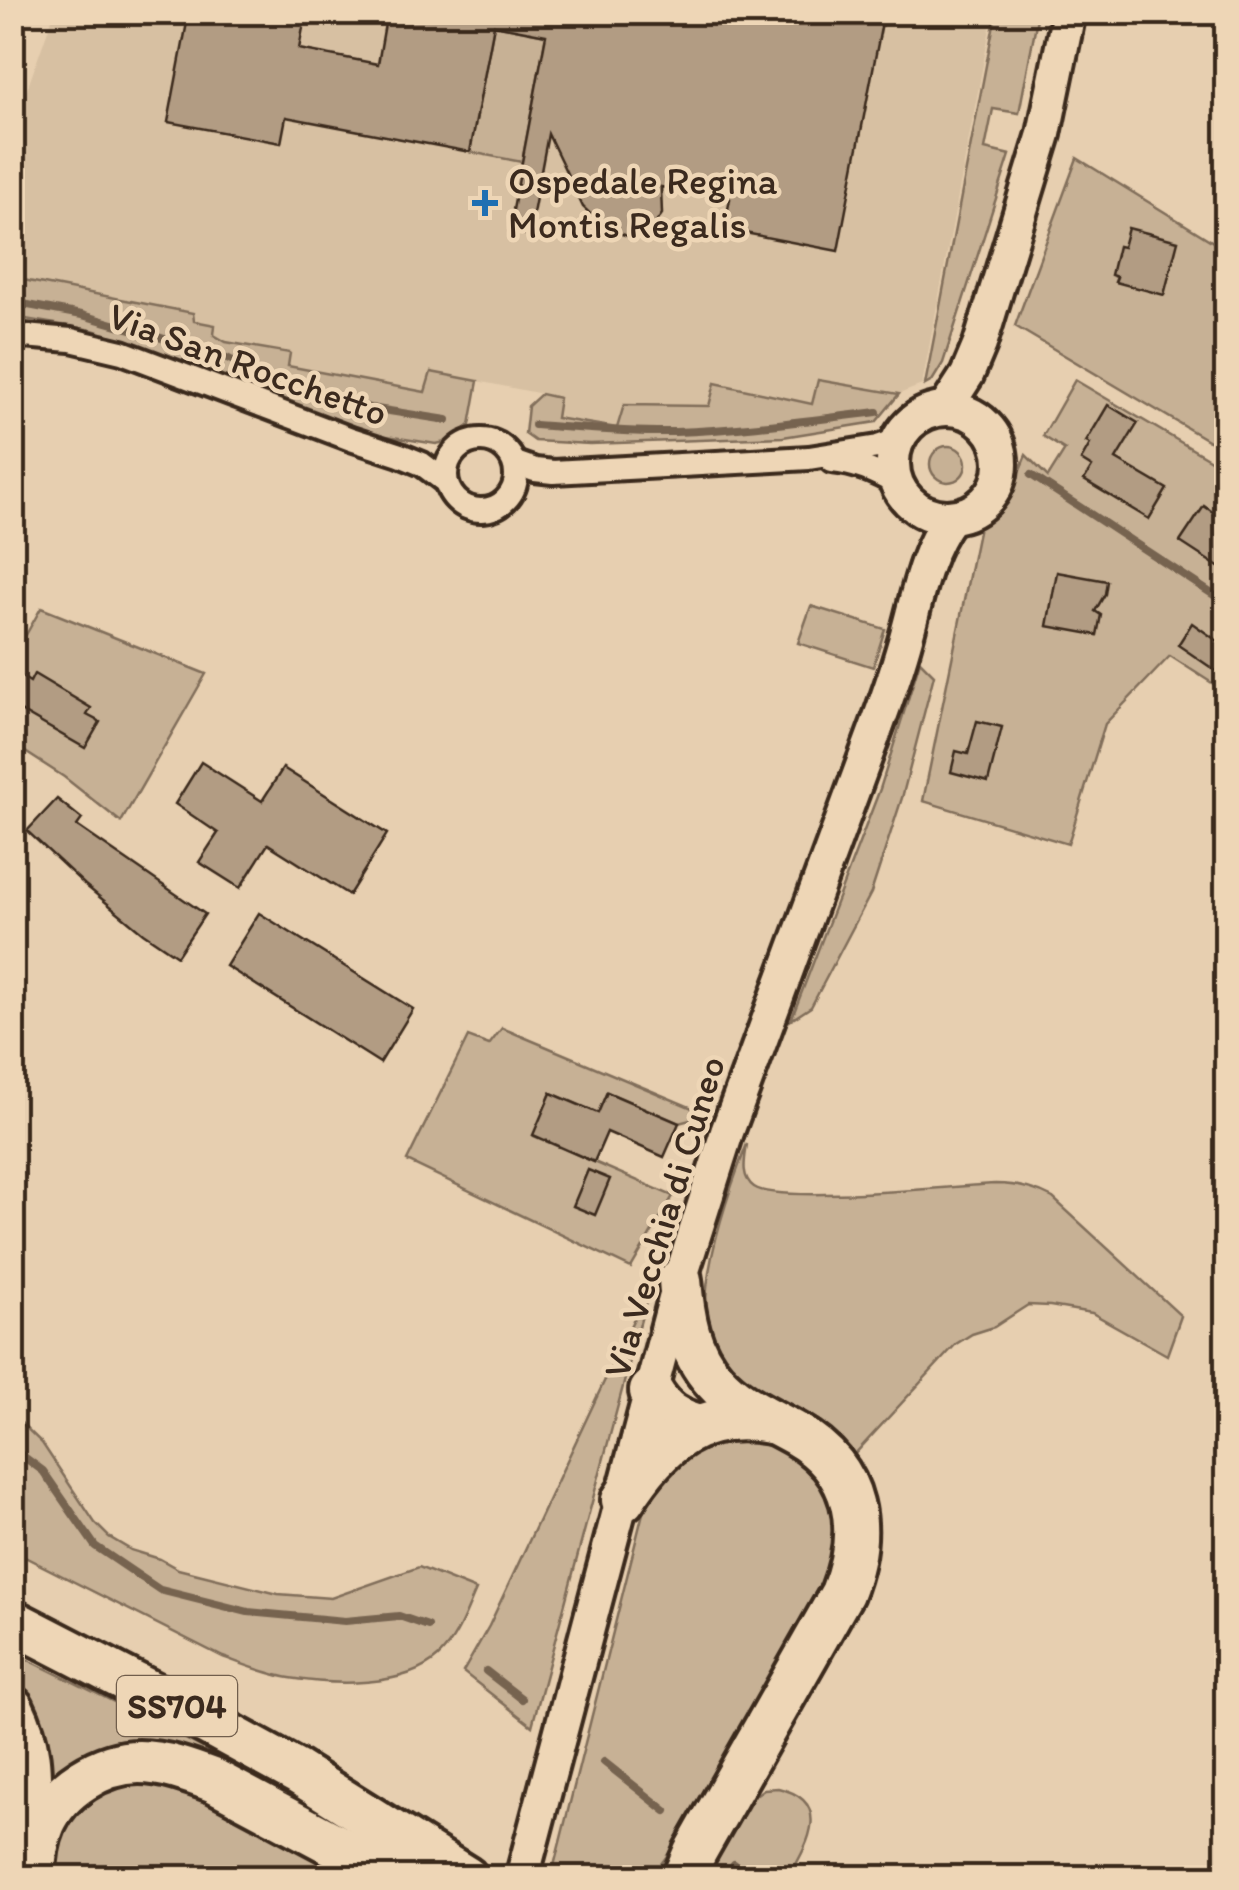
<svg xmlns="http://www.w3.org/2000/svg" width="1239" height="1890" viewBox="0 0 1239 1890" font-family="Itim,sans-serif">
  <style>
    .built { fill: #d7c0a2 }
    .green { fill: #c7b195; stroke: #816e5a; stroke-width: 2.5 }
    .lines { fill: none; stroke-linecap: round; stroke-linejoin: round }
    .stream { stroke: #766350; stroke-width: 8 }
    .building { fill: #b29c83; stroke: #3b2a1e; stroke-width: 2.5 }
    .street-casing { stroke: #3b2a1e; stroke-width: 30 }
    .secondary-casing { stroke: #3b2a1e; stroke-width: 40 }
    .highway-casing { stroke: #3b2a1e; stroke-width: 50 }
    .street { stroke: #eed6b6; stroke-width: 22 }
    .secondary { stroke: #eed6b6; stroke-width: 32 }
    .highway { stroke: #eed6b6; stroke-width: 42 }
    .poi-dot { fill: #1f6fb2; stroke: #eed6b6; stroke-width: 4 }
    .labels { text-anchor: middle; stroke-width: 9; stroke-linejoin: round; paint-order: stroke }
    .shield { fill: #eed6b6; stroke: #715e4c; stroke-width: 2.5 }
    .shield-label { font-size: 35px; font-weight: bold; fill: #3b2a1e }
    .poi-label { font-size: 38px; fill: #3b2a1e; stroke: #eed6b6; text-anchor: start }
    .street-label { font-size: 38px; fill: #3b2a1e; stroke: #eed6b6 }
  </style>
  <rect width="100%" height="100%" fill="#e7cfb0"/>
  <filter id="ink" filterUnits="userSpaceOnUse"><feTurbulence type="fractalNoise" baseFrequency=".01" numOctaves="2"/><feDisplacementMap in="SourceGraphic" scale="20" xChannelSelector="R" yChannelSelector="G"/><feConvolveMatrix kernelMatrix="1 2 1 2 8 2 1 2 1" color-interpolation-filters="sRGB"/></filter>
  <g filter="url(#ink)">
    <polygon class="built" points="54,13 993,13 922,385 899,394 818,381 812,404 715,383 709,406 624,405 617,429 555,418 558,397 432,372 426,392 287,366 289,353 226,342 194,321 193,313 13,278 13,129"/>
    <g class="green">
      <polygon points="996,13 1038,13 1019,113 993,109 985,149 1010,155 943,363 932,381 925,385"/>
      <polygon points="494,25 546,35 522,162 470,152"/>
      <polygon points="1077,158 1226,250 1226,451 1015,326"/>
      <polygon points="13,278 193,313 194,321 215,325 214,335 226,342 290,353 288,366 425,392 431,372 478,381 470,425 450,441 436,444 362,432 128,341 92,330 13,317"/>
      <polygon points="818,380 899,394 876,422 783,437 590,444 535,441 525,434 528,406 541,394 559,398 556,418 617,428 624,405 709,406 715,383 812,404"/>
      <path d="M1075 380 1226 469V692L1170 656 1105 724 1068 844 923 801 980 522C1005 503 1015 483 1026 455L1048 477 1065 450 1043 436Z"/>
      <circle cx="948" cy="464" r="18"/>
      <polygon points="811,606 885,629 873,667 798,643"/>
      <polygon points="41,608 206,674 121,822 64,777 13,744 13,658"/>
      <polygon points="920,661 934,675 902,798 871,893 811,1007 791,1020 880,789"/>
      <polygon points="502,1028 709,1115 679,1123 607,1092 598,1113 551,1093 534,1136 673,1196 631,1268 407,1161 468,1037 489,1045"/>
      <path d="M747 1144C745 1159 740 1177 754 1187 778 1204 956 1186 995 1184 1017 1184 1034 1188 1053 1198L1181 1316 1167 1355 1092 1313 1050 1306 1028 1305 994 1327 972 1334 956 1344 852 1457C809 1428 755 1399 721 1360 683 1316 728 1193 747 1144Z"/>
      <polygon points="651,1282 532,1726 463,1672 489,1626"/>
      <path d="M13 1415 42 1443 95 1523 109 1537 131 1550 160 1559 178 1569 278 1594 331 1598 419 1567 476 1590C466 1612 457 1640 438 1657 404 1688 333 1685 290 1678 267 1674 245 1665 223 1657L13 1551Z"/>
      <path d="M717 1437H761L799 1455 824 1486 833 1507 836 1544 826 1581 673 1848 651 1877 551 1878 644 1509C663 1466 679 1462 717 1437Z"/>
      <polygon points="12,1652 120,1705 245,1770 191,1756 48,1793 32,1705 13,1673"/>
      <polygon points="121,1777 193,1791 353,1878 52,1878 51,1859 65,1818"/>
      <path d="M778 1788C834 1801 807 1845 789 1877L704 1878 747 1801 764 1789Z"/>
    </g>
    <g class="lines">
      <g class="stream">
        <polyline points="12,302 82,315 145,333 227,358 276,382 370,408 447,420"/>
        <path d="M535 425C581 428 628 433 675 432 742 430 810 420 877 412"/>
        <polyline points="1031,475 1226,603"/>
        <polyline points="12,1448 43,1471 95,1546 160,1590 248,1612 345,1621 399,1616 428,1626"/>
        <polyline points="486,1671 522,1699"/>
        <polyline points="604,1762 666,1811"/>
        <polyline points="734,1864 752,1878"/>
      </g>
    </g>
    <g class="building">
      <polygon points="189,12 306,12 299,49 378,64 387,12 884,12 838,251 724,229 730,199 661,187 662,214 650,232 630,237 605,228 583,207 548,134 529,235 509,231 546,35 494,25 470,152 286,117 281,143 168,122"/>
      <polygon points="1128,228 1178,241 1164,295 1115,282 1117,277 1111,275 1118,246 1123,247"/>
      <polygon points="1108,405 1138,423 1116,459 1167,489 1149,519 1084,480 1092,467 1081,460 1090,444 1086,442"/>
      <polygon points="1204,506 1226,521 1226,572 1180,542"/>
      <polygon points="1057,572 1107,581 1105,594 1095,611 1101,615 1097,635 1047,626"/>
      <polygon points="1192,623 1226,647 1226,662 1219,673 1178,645"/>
      <polygon points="12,671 30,682 34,674 91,708 87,715 100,722 85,748 12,706"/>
      <polygon points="977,721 1002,727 988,782 951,772 956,751 968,754"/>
      <polygon points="201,762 262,801 283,768 387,834 349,895 268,844 240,888 199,862 218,833 175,804"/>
      <polygon points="57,799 82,819 77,826 205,914 177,956 143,933 85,885 27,831"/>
      <polygon points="259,913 413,1009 380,1063 226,966"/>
      <polygon points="607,1092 679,1123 664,1157 607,1132 594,1162 533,1135 551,1093 598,1113"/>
      <polygon points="588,1170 610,1179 595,1215 573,1206"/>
    </g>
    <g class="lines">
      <g class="street-casing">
        <g id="street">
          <polyline points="12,335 71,340 122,352 351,439 400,455 422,464 446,482"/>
          <circle cx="481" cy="475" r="35"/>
          <path d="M832 461C856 463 876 472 897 484"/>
          <polyline points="515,463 535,470 553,472 809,458 878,447 898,440"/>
        </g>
      </g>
      <g class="secondary-casing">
        <g id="secondary">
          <polyline points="945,409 967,375 980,344 1044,134 1069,12"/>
          <circle cx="947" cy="463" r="54"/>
          <path d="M522 1878 680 1280 727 1132 878 723C889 693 899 664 907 634 918 594 925 552 950 518"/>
        </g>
      </g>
      <g class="highway-casing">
        <g id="highway">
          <path d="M680 1280C683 1317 688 1351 714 1380 737 1406 766 1417 796 1434 859 1470 867 1530 842 1593L695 1852 684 1878"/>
          <path d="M651 1391C663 1412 677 1420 700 1426"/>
          <path d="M623 1500C660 1442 698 1409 770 1422"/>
          <polyline points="12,1621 169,1702 297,1772 466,1878"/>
          <path d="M12 1708C38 1761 26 1791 29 1845"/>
          <path d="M34 1878C34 1858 36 1841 44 1823 59 1789 101 1762 139 1762 165 1762 191 1772 215 1781L397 1878"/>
        </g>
      </g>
      <use href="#street" class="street"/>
      <use href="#secondary" class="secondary"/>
      <use href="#highway" class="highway"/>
    </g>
  </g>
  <path class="poi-dot" d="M480 188h10v10h10v10h-10v10h-10v-10h-10v-10h10z"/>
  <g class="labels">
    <rect class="shield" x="117" y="1676" width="120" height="60" rx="8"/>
    <g class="shield-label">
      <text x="177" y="1718">SS704</text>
    </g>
    <g class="poi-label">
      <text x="508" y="194">Ospedale Regina<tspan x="508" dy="44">Montis Regalis</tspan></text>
    </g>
    <g class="street-label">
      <text transform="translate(248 364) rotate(20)" y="13">Via San Rocchetto</text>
      <text transform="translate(664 1217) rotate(-73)" y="13">Via Vecchia di Cuneo</text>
    </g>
  </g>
  <rect width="1239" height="1890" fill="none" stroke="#eed6b6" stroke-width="50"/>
  <rect x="25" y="25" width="1189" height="1840" fill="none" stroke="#3b2a1e" stroke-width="4" filter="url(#ink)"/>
</svg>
